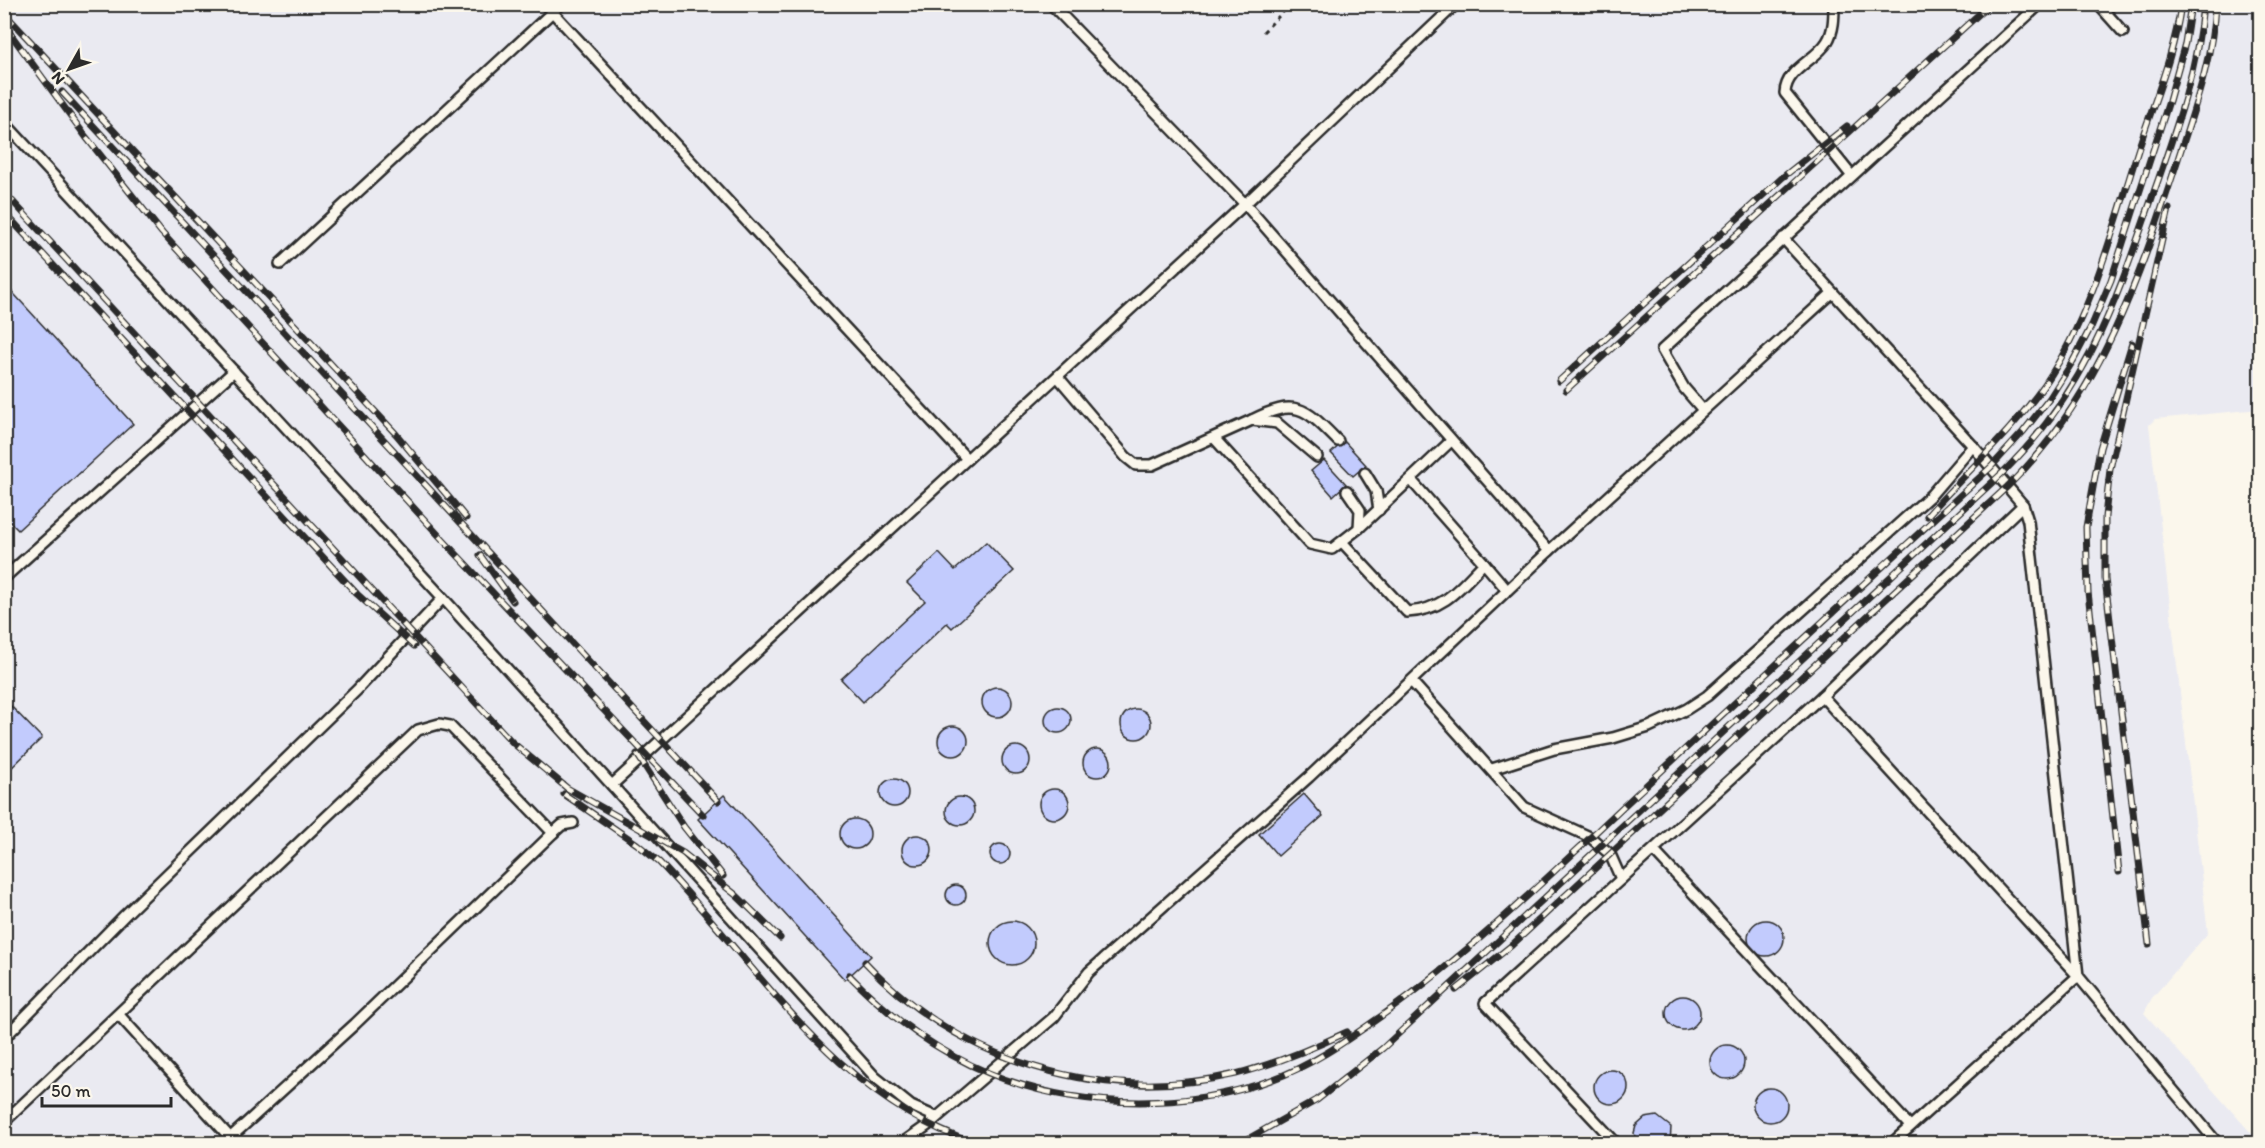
<svg xmlns="http://www.w3.org/2000/svg" width="2265" height="1148" viewBox="0 0 2265 1148" font-family="Itim,sans-serif">
  <style>
    .built { fill: #eaeaf1 }
    .building { fill: #c2cbfd; stroke: #2b2b2b; stroke-width: 1.5 }
    .lines { fill: none; stroke-linecap: round; stroke-linejoin: round }
    .service-casing { stroke: #2b2b2b; stroke-width: 14 }
    .path { stroke: #2b2b2b; stroke-width: 3; stroke-dasharray: 4.5 4.5; stroke-linecap: butt }
    .service { stroke: #fbf7ec; stroke-width: 9 }
    .rail-casing { stroke: #2b2b2b; stroke-width: 7 }
    .rail { stroke: #fbf7ec; stroke-width: 4.5; stroke-dasharray: 14; stroke-linecap: butt }
  </style>
  <rect width="100%" height="100%" fill="#fbf7ec"/>
  <filter id="ink" filterUnits="userSpaceOnUse"><feTurbulence type="fractalNoise" baseFrequency=".0167" numOctaves="2"/><feDisplacementMap in="SourceGraphic" scale="12" xChannelSelector="R" yChannelSelector="G"/><feConvolveMatrix kernelMatrix="1 2 1 2 8 2 1 2 1" color-interpolation-filters="sRGB"/></filter>
  <g filter="url(#ink)">
    <polygon class="built" points="5,5 2260,5 2260,409 2155,419 2149,425 2208,933 2152,998 2144,1013 2260,1143 5,1144"/>
    <g class="building">
      <polygon points="4,283 133,424 18,530 4,516"/>
      <polygon points="1344,441 1366,465 1353,476 1331,453"/>
      <polygon points="1324,460 1346,484 1333,496 1311,471"/>
      <polygon points="986,542 1014,571 952,628 947,623 863,702 841,679 925,601 907,583 939,553 955,570"/>
      <circle cx="997" cy="702" r="15"/>
      <polygon points="4,699 42,738 4,775"/>
      <circle cx="1058" cy="720" r="13"/>
      <circle cx="1136" cy="724" r="15"/>
      <circle cx="953" cy="741" r="15"/>
      <circle cx="1016" cy="760" r="14"/>
      <circle cx="1097" cy="763" r="14"/>
      <circle cx="894" cy="793" r="14"/>
      <circle cx="1054" cy="804" r="15"/>
      <polygon points="1304,794 1323,816 1278,856 1259,834"/>
      <polygon points="724,795 871,956 845,980 698,819"/>
      <circle cx="960" cy="811" r="14"/>
      <circle cx="855" cy="834" r="15"/>
      <circle cx="917" cy="850" r="15"/>
      <circle cx="1000" cy="854" r="10"/>
      <circle cx="956" cy="895" r="10"/>
      <circle cx="1766" cy="938" r="18"/>
      <circle cx="1012" cy="943" r="22"/>
      <circle cx="1683" cy="1013" r="17"/>
      <circle cx="1727" cy="1062" r="17"/>
      <circle cx="1611" cy="1087" r="17"/>
      <circle cx="1770" cy="1105" r="17"/>
      <polygon points="1657,1116 1671,1127 1670,1144 1637,1144 1634,1133 1636,1126 1645,1118"/>
      <polygon points="1809,1138 1822,1139 1828,1144 1801,1144"/>
    </g>
    <g class="lines">
      <g class="service-casing">
        <g id="service">
          <polyline points="545,4 967,459"/>
          <path d="M1834 4C1834 17 1834 31 1827 42 1815 61 1786 69 1785 93L1851 175"/>
          <polyline points="2098,4 2123,32"/>
          <polyline points="4,122 443,598 875,1077 911,1106 936,1117"/>
          <polyline points="280,264 561,4"/>
          <polyline points="1058,377 1126,457 1136,465 1152,465 1252,420 1277,423 1317,457"/>
          <polyline points="1703,410 1684,388 1662,350 2040,4"/>
          <path d="M1252 420C1297 397 1306 409 1338 441"/>
          <polyline points="1215,439 1310,544 1332,549 1359,528 1451,441"/>
          <polyline points="1365,473 1376,491 1379,510"/>
          <polyline points="1347,491 1360,510 1359,528"/>
          <path d="M1343 543 1407 612C1444 610 1459 589 1484 563L1411 480"/>
          <polyline points="1549,551 1831,294"/>
          <polyline points="1484,563 1507,590"/>
          <polyline points="4,578 234,371"/>
          <polyline points="1412,682 1524,807 1590,837 1610,854 1621,879"/>
          <polyline points="1822,696 2078,976 2218,1144"/>
          <polyline points="1492,769 1554,749 1613,738 1649,727 1687,709 1707,696 1931,495 1973,446"/>
          <polyline points="612,785 1245,204 1456,4"/>
          <polyline points="1654,851 1910,1126"/>
          <polyline points="119,1015 236,1144"/>
          <polyline points="4,1038 125,915 357,690 443,598"/>
          <polyline points="4,1122 418,730 439,724 450,726 553,833 562,825 573,823"/>
          <polyline points="231,1137 355,1024 553,833"/>
          <polyline points="901,1144 928,1125 1054,1017 1089,972 1309,777 1549,551 1245,204 1051,4"/>
          <polyline points="1617,1144 1485,1003 1822,696 2023,505 1973,446 1783,238"/>
          <polyline points="1891,1144 2078,976 2028,521 2023,505"/>
        </g>
      </g>
      <polyline class="path" points="1263,32 1291,4"/>
      <use href="#service" class="service"/>
      <g class="rail-casing">
        <g id="rail">
          <polyline points="4,13 396,434 466,518"/>
          <polyline points="4,25 86,137 162,233 444,541 703,815"/>
          <polyline points="62,92 718,801"/>
          <polyline points="4,192 513,743 567,788 683,853 736,895 780,938"/>
          <polyline points="4,212 357,594 414,646"/>
          <polyline points="1559,381 1783,177 1847,126"/>
          <polyline points="1566,390 1990,4"/>
          <path d="M1927 516C1966 472 2011 433 2045 384 2093 313 2114 225 2140 144 2155 99 2175 52 2181 4"/>
          <polyline points="480,555 513,601"/>
          <polyline points="637,754 684,827 723,876"/>
          <path d="M564 794 637 844 659 862C757 964 835 1099 977 1144"/>
          <polyline points="2119,872 2088,592 2086,527 2100,448 2132,343"/>
          <polyline points="2149,944 2105,579 2105,517 2110,469 2169,209"/>
          <path d="M865 962C959 1062 1102 1105 1236 1074 1275 1064 1311 1049 1347 1032"/>
          <path d="M849 975C909 1037 983 1082 1069 1096 1135 1107 1208 1103 1271 1080 1314 1065 1350 1038 1387 1012 1479 946 1559 866 1642 789 1758 681 1874 574 1991 467L2023 432 2049 399 2073 361 2092 325 2111 280 2169 101 2185 43 2191 4"/>
          <path d="M1456 990 1512 945 2007 487C2100 397 2139 279 2178 159 2194 109 2213 58 2215 4"/>
          <path d="M1239 1144 1317 1100 1383 1048 1998 477C2087 393 2116 301 2155 189 2176 129 2198 68 2203 4"/>
        </g>
      </g>
      <use href="#rail" class="rail"/>
    </g>
  </g>
  <rect width="2265" height="1148" fill="none" stroke="#fbf7ec" stroke-width="24"/>
  <rect x="12" y="12" width="2241" height="1124" fill="none" stroke="#2b2b2b" stroke-width="2" filter="url(#ink)"/>
  <g transform="translate(69 69) rotate(230)" stroke="#fbf7ec" stroke-width="4.5" paint-order="stroke">
  <path d="M0-4.5L10 22L0 15L-10 22Z" fill="#2b2b2b"/>
  <text y="-9" font-size="16" font-weight="bold" text-anchor="middle" fill="#2b2b2b">N</text>
  </g>
  <path d="M42 1097v9h129v-9" fill="none" stroke="#2b2b2b" stroke-width="3"/>
  <text x="51" y="1097" font-size="18" fill="#2b2b2b" stroke="#fbf7ec" stroke-width="4.5" paint-order="stroke">50 m</text>
</svg>
